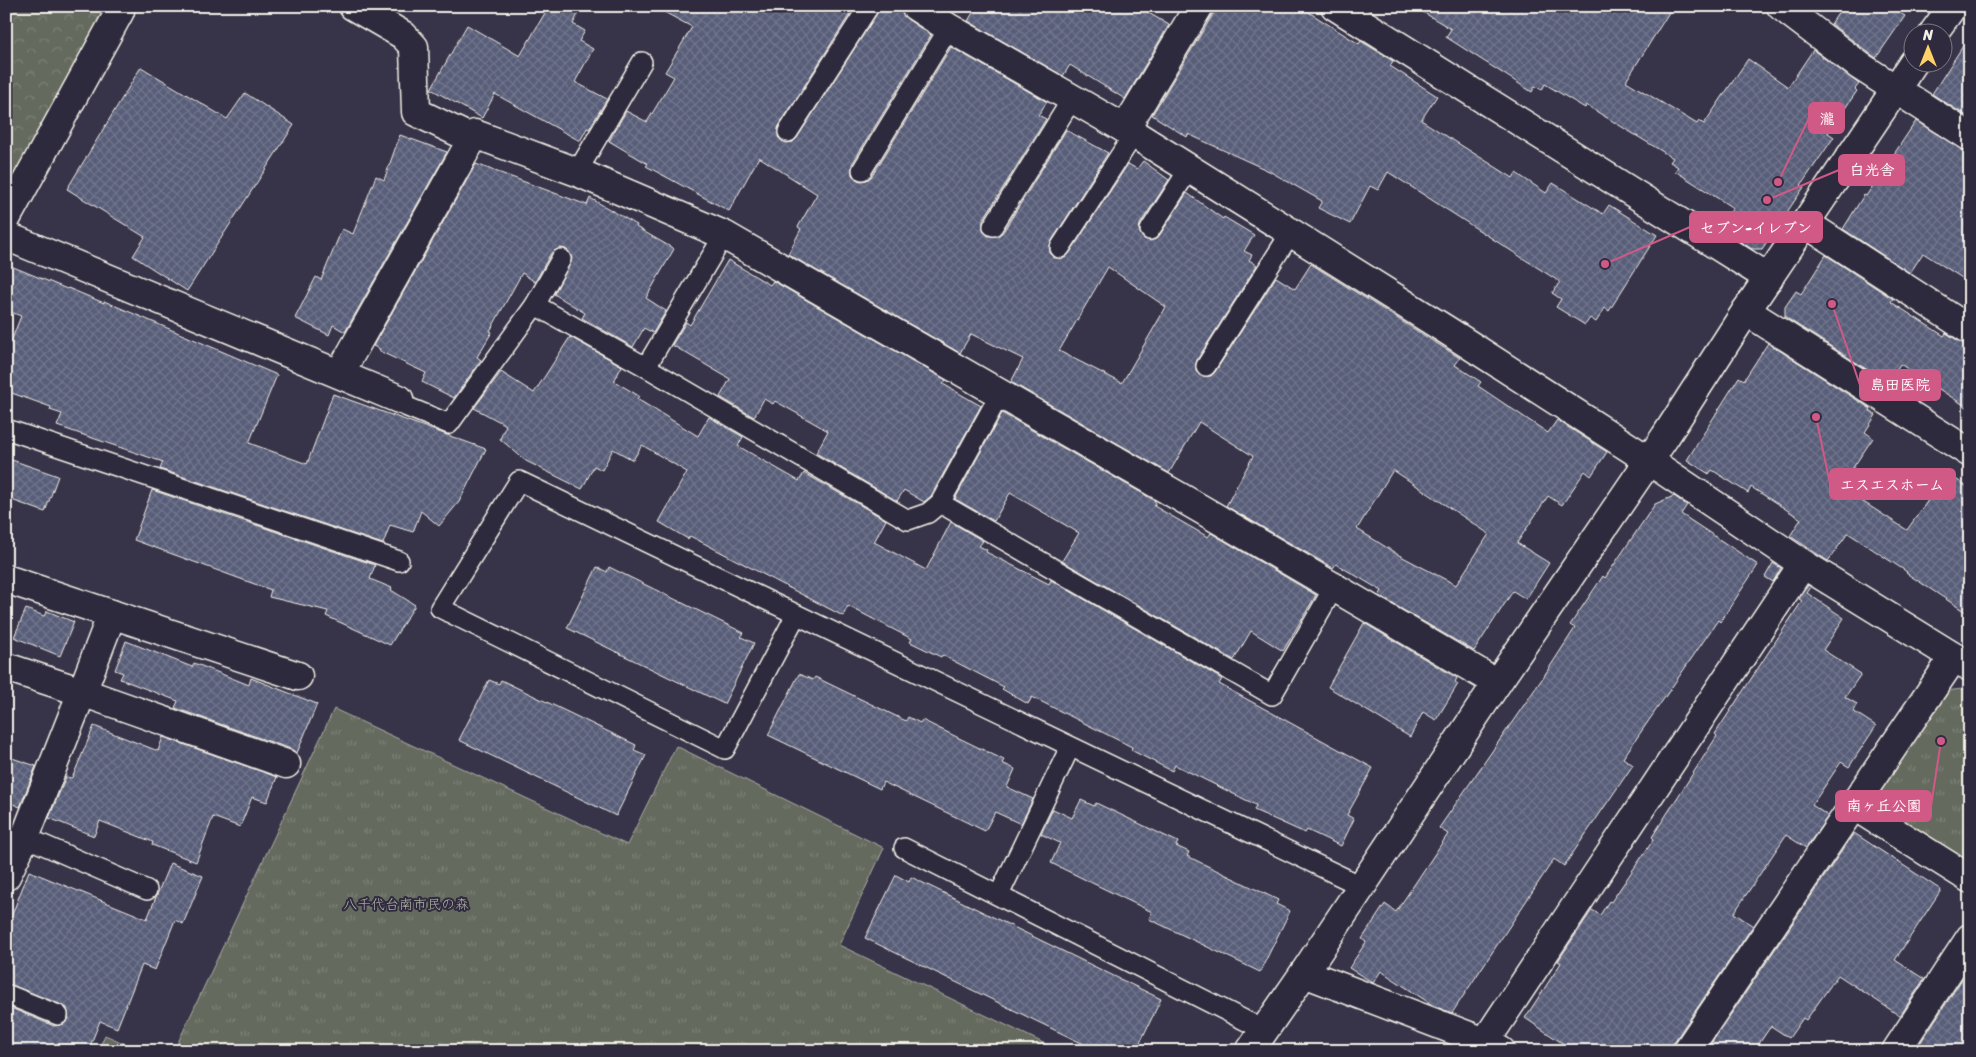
<svg xmlns="http://www.w3.org/2000/svg" width="1976" height="1057" viewBox="0 0 1976 1057" font-family="Sriracha,'Klee One',sans-serif">
  <style>
    .grass { fill: url(#grass-tufts); stroke: #acaea3 }
    .forest { fill: url(#forest-crowns); stroke: #acaea3 }
    .building { fill: url(#building-cross-hatch); stroke: #f4f1e8; fill-rule: evenodd }
    .lines { fill: none; stroke-linecap: round; stroke-linejoin: round }
    .service-casing { stroke: #f4f1e8; stroke-width: 22 }
    .minor-casing { stroke: #f4f1e8; stroke-width: 31 }
    .tertiary-casing { stroke: #f4f1e8; stroke-width: 31 }
    .service { stroke: #2f2a3d; stroke-width: 19 }
    .minor { stroke: #2f2a3d; stroke-width: 28 }
    .tertiary { stroke: #2f2a3d; stroke-width: 28 }
    .labels { text-anchor: middle; stroke-width: 4; stroke-linejoin: round; paint-order: stroke }
    .park-label { font-size: 14px; fill: #b4b5aa; stroke: #2f2a3d }
    .leader { fill: none; stroke: #d15985; stroke-width: 2 }
    .callout-dot { fill: #d15985; stroke: #2f2a3d; stroke-width: 2 }
    .callout { fill: #d15985; stroke: #d15985; stroke-width: 2 }
    .callout-label { font-size: 15px; text-anchor: middle; font-weight: bold; fill: #fff }
  </style>
  <defs>
    <pattern id="grass-tufts" width="24" height="20" patternUnits="userSpaceOnUse" patternTransform="scale(1.25)"><rect width="24" height="20" fill="#656b5e"/><path d="M3 7l-1-3M5 7V3M7 7l1-3M15 17l-1-3M17 17v-4M19 17l1-3" fill="none" stroke="#7c8175"/></pattern>
    <pattern id="forest-crowns" width="20" height="18" patternUnits="userSpaceOnUse" patternTransform="scale(1.25)"><rect width="20" height="18" fill="#656b5e"/><path d="M2 6a3 3 0 1 1 6 0M12 15a3 3 0 1 1 6 0" fill="none" stroke="#7c8175"/></pattern>
    <pattern id="building-cross-hatch" width="8" height="8" patternUnits="userSpaceOnUse" patternTransform="scale(1.25)"><rect width="8" height="8" fill="#595d79"/><path d="M0 0l8 8M0 8l8-8" fill="none" stroke="#71758c"/></pattern>
  </defs>
  <rect width="100%" height="100%" fill="#373449"/>
  <filter id="ink" filterUnits="userSpaceOnUse"><feTurbulence type="fractalNoise" baseFrequency=".02" numOctaves="2"/><feDisplacementMap in="SourceGraphic" scale="10" xChannelSelector="R" yChannelSelector="G"/><feConvolveMatrix kernelMatrix="1 2 1 2 8 2 1 2 1" color-interpolation-filters="sRGB"/></filter>
  <g filter="url(#ink)">
    <g class="grass">
      <polygon points="1970,688 1970,862 1883,808 1877,791 1946,691"/>
      <polygon points="334,709 627,845 676,746 884,848 839,945 1060,1051 174,1051"/>
      <polygon points="105,1035 142,1051 98,1051"/>
    </g>
    <polygon class="forest" points="6,6 107,8 6,191"/>
    <g class="building">
      <polygon points="549,6 582,6 573,24 585,31 579,41 593,49 575,82 607,99 589,129 587,128 580,141 495,94 482,118 431,89 467,25 520,56"/>
      <path d="M653 6H855L779 126 778 137 782 141 787 143 793 142 797 138 878 12 880 6H892L901 11 907 19 931 35 852 164V175L856 179 861 181 867 180 872 176 951 47 1047 102 1038 115 1046 119 983 220V231L988 236H998L1003 232 1066 130 1108 153 1051 242 1050 253 1054 258H1065L1069 254 1128 164 1137 169 1143 161 1169 180 1140 224 1139 230 1144 239 1150 241 1159 236 1187 193 1223 219 1224 217 1254 235 1244 251 1252 255 1249 260 1257 265 1197 360 1196 371 1200 376H1211L1215 372 1276 277 1295 289 1311 264 1460 358 1455 365 1481 382 1478 386 1548 433 1557 420 1607 452 1591 476 1585 471 1562 505 1548 496 1517 543 1549 563 1526 599 1513 591 1474 651 1379 596 1382 591 1336 564 1333 568 1226 506 1253 456 1199 422 1169 473 1011 382 1023 359 971 334 960 353 788 254 801 229 798 227 817 194 759 157 729 211 646 166 648 164 609 141 626 111 647 122 674 77 665 72 692 27ZM1108 267 1166 307 1122 383 1059 351ZM1393 470 1489 534 1456 585 1397 554 1357 529Z"/>
      <polygon points="977,6 1137,6 1169,25 1125,99 1070,65 1063,76 968,21"/>
      <polygon points="1218,6 1299,6 1359,44 1361,41 1393,61 1390,66 1437,96 1421,120 1513,178 1516,173 1546,193 1553,183 1603,214 1609,205 1657,235 1609,311 1605,308 1596,322 1590,318 1585,325 1556,307 1561,299 1552,293 1560,282 1388,172 1378,190 1370,186 1350,224 1318,208 1322,201 1269,171 1188,134 1187,137 1152,115"/>
      <polygon points="1413,6 1673,6 1626,81 1697,124 1699,121 1704,124 1748,59 1788,87 1813,50 1859,84 1855,89 1857,91 1828,133 1834,137 1801,185 1804,187 1762,249 1752,249 1719,228 1733,208 1675,171 1678,167 1670,162 1673,158 1586,105 1585,108 1545,84 1542,90 1535,86 1532,92 1446,37 1451,29"/>
      <polygon points="1843,6 1890,6 1905,16 1876,58 1831,24"/>
      <polygon points="1970,35 1970,118 1932,94"/>
      <polygon points="141,67 227,119 245,93 294,125 187,291 133,256 145,237 67,189"/>
      <polygon points="1916,121 1962,150 1970,153 1970,283 1923,253 1910,273 1843,229 1864,195 1866,196"/>
      <polygon points="400,135 447,152 345,332 333,325 329,335 295,318 316,277 321,280 342,229 353,234 376,176 384,180"/>
      <polygon points="476,164 587,205 590,198 637,225 636,227 674,249 646,298 666,311 653,333 644,328 633,347 582,318 585,313 554,294 572,259 570,253 566,249 560,248 551,253 535,282 522,273 490,331 492,332 477,357 481,360 454,398 422,382 426,373 379,351 380,349 373,346"/>
      <polygon points="1826,255 1893,299 1891,302 1944,336 1946,333 1962,343 1970,346 1970,409 1900,364 1888,383 1785,317 1785,307 1796,291 1801,294"/>
      <polygon points="728,260 770,285 773,281 946,380 943,384 981,406 931,496 924,502 904,490 897,501 816,453 828,431 775,401 773,404 764,399 754,417 720,397 730,379 672,345 686,322 690,325"/>
      <polygon points="6,264 67,289 68,288 104,303 104,301 277,375 249,443 307,464 333,394 486,449 459,502 439,526 421,511 413,532 390,525 383,544 160,469 163,462 57,426 62,414 50,410 51,407 6,391 6,354 21,316 6,310"/>
      <polygon points="570,337 622,366 614,381 639,396 637,399 698,436 709,417 743,437 738,446 799,481 804,473 886,520 874,542 926,570 951,522 983,541 979,546 987,550 986,552 1049,584 1051,580 1222,679 1219,684 1373,768 1347,815 1354,819 1341,846 1307,830 1305,833 1254,810 1256,805 1175,765 1172,771 1131,750 1132,747 1032,697 1028,704 1002,689 1004,687 942,655 941,657 910,642 912,639 848,606 843,616 690,536 688,539 659,522 687,472 642,445 633,460 613,449 602,470 594,466 582,489 526,461 500,439 506,425 474,408 501,372 534,393"/>
      <polygon points="1768,343 1871,409 1870,411 1876,415 1865,432 1873,438 1840,487 1907,530 1936,489 1939,491 1950,475 1970,489 1970,615 1906,573 1907,572 1848,533 1828,561 1790,536 1801,519 1751,487 1748,493 1712,470 1709,474 1687,460 1739,377 1744,380"/>
      <polygon points="1002,413 1154,500 1156,503 1154,506 1208,537 1211,533 1316,595 1283,651 1251,631 1234,660 1062,561 1079,533 1010,493 994,521 955,499"/>
      <polygon points="6,458 58,476 45,512 6,498"/>
      <polygon points="152,490 375,565 370,579 392,588 391,590 415,605 390,645 326,616 328,611 269,597 271,590 134,540"/>
      <polygon points="1674,496 1687,505 1681,514 1758,565 1720,622 1718,620 1623,758 1633,765 1564,866 1554,859 1452,1013 1434,1006 1381,971 1373,983 1370,981 1349,968 1366,942 1362,939 1385,904 1396,912 1448,834 1439,828 1542,679 1575,628 1570,625 1603,576 1605,578 1655,504"/>
      <polygon points="1773,563 1781,568 1773,582 1765,577"/>
      <polygon points="597,567 607,572 609,567 658,591 744,633 741,637 754,643 724,704 567,628"/>
      <polygon points="1808,585 1811,587 1807,593 1844,618 1823,650 1861,674 1845,697 1857,704 1853,711 1876,726 1849,767 1841,762 1812,805 1828,816 1806,848 1786,835 1734,913 1753,926 1674,1042 1672,1051 1574,1051 1525,1018 1561,963 1558,961 1592,910 1600,915 1609,901 1611,902 1654,839 1652,837 1717,736 1715,734 1802,601 1799,599"/>
      <polygon points="26,609 44,616 47,611 74,622 60,656 14,637"/>
      <polygon points="1364,623 1457,678 1455,682 1458,684 1436,720 1423,712 1410,737 1328,687"/>
      <polygon points="126,641 192,667 194,663 249,685 251,678 317,704 297,753 291,749 175,708 178,701 120,679 123,673 115,670"/>
      <polygon points="799,674 813,680 815,677 906,721 908,717 920,723 922,720 1004,760 1002,763 1015,769 1007,787 1033,799 1021,824 995,812 985,831 883,782 880,789 768,735"/>
      <polygon points="489,680 499,684 501,680 636,745 634,750 646,755 616,816 459,740"/>
      <polygon points="94,726 158,751 163,737 277,777 267,802 252,797 240,827 213,817 196,862 152,845 153,842 100,821 94,836 49,818 66,777 71,778 73,776"/>
      <polygon points="6,756 36,766 20,807 6,801"/>
      <polygon points="1081,800 1094,806 1096,803 1178,842 1176,846 1189,852 1187,856 1278,900 1276,904 1290,911 1260,972 1149,919 1152,912 1051,863 1060,843 1041,834 1053,809 1072,818"/>
      <polygon points="1854,833 1941,890 1895,960 1924,979 1900,1016 1838,975 1806,1020 1803,1018 1789,1038 1771,1026 1754,1051 1706,1051"/>
      <polygon points="170,863 203,876 183,924 175,920 155,970 142,965 117,1028 100,1021 88,1051 6,1051 6,1006 54,1026 64,1024 69,1019 67,1008 62,1005 6,983 6,930 29,871 147,919"/>
      <polygon points="896,875 909,882 911,877 1161,999 1136,1051 1098,1051 865,938"/>
      <polygon points="1970,967 1970,1051 1915,1051"/>
    </g>
    <g class="lines">
      <g class="service-casing">
        <g id="service">
          <polyline points="788,132 869,6"/>
          <polyline points="862,170 949,28"/>
          <polyline points="577,172 642,62"/>
          <polyline points="993,226 1072,99"/>
          <polyline points="1150,230 1189,169"/>
          <polyline points="1060,248 1134,134"/>
          <polyline points="535,305 646,367 908,520 928,513 940,503 1000,394"/>
          <polyline points="1206,366 1290,234"/>
          <polyline points="646,367 724,235"/>
          <polyline points="399,399 405,406 449,424 535,305 561,259"/>
          <polyline points="6,429 399,561"/>
          <polyline points="940,503 1272,695 1334,587"/>
          <polyline points="796,615 725,749 440,608 519,481 1361,886"/>
          <polyline points="25,837 147,890"/>
          <polyline points="904,848 1264,1030"/>
          <polyline points="999,895 1070,747"/>
          <polyline points="6,994 58,1015"/>
        </g>
      </g>
      <g class="minor-casing">
        <g id="minor">
          <polyline points="353,6 403,35 414,47 416,112 472,139"/>
          <polyline points="915,6 949,28 1134,134 1448,331 1636,452 1803,564 1970,667"/>
          <polyline points="1335,6 1769,278"/>
          <polyline points="1781,6 1860,66 1970,137"/>
          <polyline points="1125,129 1199,6"/>
          <polyline points="6,219 120,11"/>
          <polyline points="1805,223 1970,330"/>
          <polyline points="6,236 399,399"/>
          <polyline points="1746,311 1970,453"/>
          <polyline points="340,373 475,134 577,172 724,235 1206,512 1497,683"/>
          <polyline points="6,579 298,676"/>
          <polyline points="6,667 82,692 112,614"/>
          <polyline points="1854,806 1970,879"/>
          <polyline points="6,876 25,837 82,692 286,764"/>
          <polyline points="1485,1042 1803,564"/>
          <polyline points="1250,1051 1304,973 1485,1042 1501,1051"/>
          <polyline points="1687,1051 1954,657"/>
          <polyline points="1896,1051 1970,938"/>
        </g>
      </g>
      <g class="tertiary-casing">
        <g id="tertiary">
          <polyline points="1934,32 1953,6"/>
          <polyline points="1304,973 1497,683 1665,437 1746,311 1914,62"/>
        </g>
      </g>
      <use href="#service" class="service"/>
      <use href="#minor" class="minor"/>
      <use href="#tertiary" class="tertiary"/>
    </g>
  </g>
  <g class="labels">
    <g class="park-label">
      <text x="406" y="909">八千代台南市民の森</text>
    </g>
  </g>
  <path class="leader" d="M1778 182L1809 118M1767 200L1839 170M1605 264L1690 227M1832 304L1860 385M1816 417L1830 484M1941 741L1931 806"/>
  <g class="callout-dot">
    <circle cx="1778" cy="182" r="5"/>
    <circle cx="1767" cy="200" r="5"/>
    <circle cx="1605" cy="264" r="5"/>
    <circle cx="1832" cy="304" r="5"/>
    <circle cx="1816" cy="417" r="5"/>
    <circle cx="1941" cy="741" r="5"/>
  </g>
  <g class="callout">
    <rect x="1809" y="103" width="35" height="30" rx="5"/>
    <rect x="1839" y="155" width="65" height="30" rx="5"/>
    <rect x="1690" y="212" width="132" height="30" rx="5"/>
    <rect x="1860" y="370" width="80" height="30" rx="5"/>
    <rect x="1830" y="469" width="125" height="30" rx="5"/>
    <rect x="1836" y="791" width="95" height="30" rx="5"/>
  </g>
  <g class="callout-label">
    <text x="1827" y="124">瀧</text>
    <text x="1872" y="175">白光舎</text>
    <text x="1756" y="233">セブン-イレブン</text>
    <text x="1900" y="390">島田医院</text>
    <text x="1892" y="490">エスエスホーム</text>
    <text x="1884" y="811">南ヶ丘公園</text>
  </g>
  <rect width="1976" height="1057" fill="none" stroke="#2f2a3d" stroke-width="25"/>
  <rect x="12" y="12" width="1951" height="1032" fill="none" stroke="#f4f1e8" stroke-width="2" filter="url(#ink)"/>
  <g transform="translate(1928 48)"><circle r="24" fill="#2f2a3d" stroke="#7e7a81"/>
  <path d="M0-4L9 19L0 12L-9 19Z" fill="#ffd166"/>
  <text y="-8" font-size="14" font-weight="bold" text-anchor="middle" fill="#f4f1e8">N</text>
  </g>
</svg>
